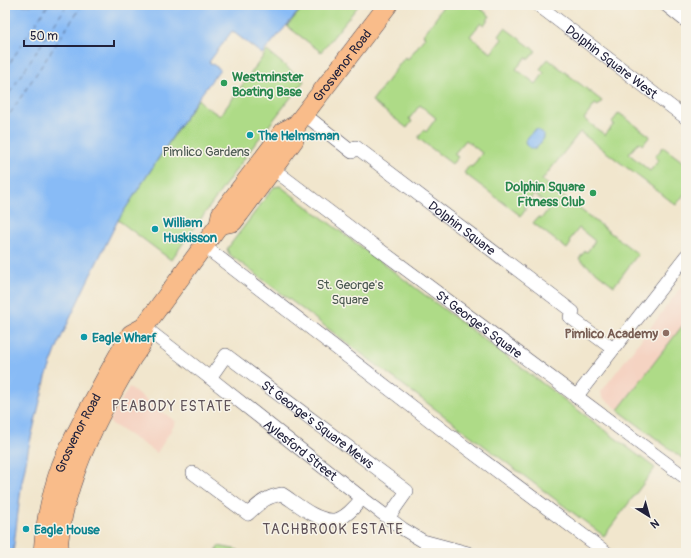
<svg xmlns="http://www.w3.org/2000/svg" width="691" height="558" viewBox="0 0 691 558" font-family="Pangolin,sans-serif">
  <style>
    .built { fill: #f5d3c2 }
    .green { fill: #aedb87; stroke: #687e61 }
    .water { fill: #88bbf6; stroke: #556e98 }
    .lines { fill: none; stroke-linecap: round; stroke-linejoin: round }
    .ferry { stroke: #415073; stroke-width: 1; stroke-dasharray: 5 4; stroke-linecap: butt }
    .minor-casing { stroke: #413f51; stroke-width: 14 }
    .highway-casing { stroke: #413f51; stroke-width: 20 }
    .minor { stroke: #fff; stroke-width: 13 }
    .highway { stroke: #f9bc8a; stroke-width: 19 }
    .leisure-dot { fill: #2e9e5b; stroke: #f7f3e8; stroke-width: 1.5 }
    .culture-dot { fill: #0f9aa8; stroke: #f7f3e8; stroke-width: 1.5 }
    .education-dot { fill: #8d6e63; stroke: #f7f3e8; stroke-width: 1.5 }
    .labels { text-anchor: middle; stroke-width: 3; stroke-linejoin: round; paint-order: stroke }
    .street-label { font-size: 13px; fill: #22223b; stroke: #f7f3e8 }
    .leisure-label { font-size: 13px; font-weight: bold; fill: #27864d; stroke: #f7f3e8; text-anchor: start }
    .culture-label { font-size: 13px; font-weight: bold; fill: #0d838f; stroke: #f7f3e8; text-anchor: start }
    .park-label { font-size: 13px; fill: #4c5a52; stroke: #f7f3e8 }
    .education-label { font-size: 13px; font-weight: bold; fill: #785e54; stroke: #f7f3e8; text-anchor: end }
    .neighbourhood-label { font-size: 14px; letter-spacing: 1px; fill: #5e5157; stroke: #f7f3e8 }
  </style>
  <rect width="100%" height="100%" fill="#f7f3e8"/>
  <filter id="ink" filterUnits="userSpaceOnUse"><feTurbulence type="fractalNoise" baseFrequency=".025" numOctaves="2"/><feDisplacementMap in="SourceGraphic" scale="8" xChannelSelector="R" yChannelSelector="G"/><feConvolveMatrix kernelMatrix="1 2 1 2 8 2 1 2 1" color-interpolation-filters="sRGB"/></filter>
  <filter id="wash" filterUnits="userSpaceOnUse"><feTurbulence type="fractalNoise" baseFrequency=".012" numOctaves="4" result="noise"/><feDisplacementMap in="SourceGraphic" scale="16" xChannelSelector="R" yChannelSelector="G"/><feGaussianBlur stdDeviation="0.9" result="paint"/><feColorMatrix in="noise" values="0 0 0 0 0 0 0 0 0 0 0 0 0 0 0 0 0 1.4 0 .05"/><feComposite in="paint" operator="in"/></filter>
  <g filter="url(#wash)">
    <rect width="100%" height="100%" fill="#f1e6cd"/>
    <g class="built">
      <polygon points="686,281 686,461 602,397 601,392"/>
      <polygon points="129,387 176,422 157,453 109,422"/>
    </g>
    <g class="green">
      <polygon points="305,5 359,5 321,52 287,26"/>
      <polygon points="444,5 476,5 490,16 484,25 481,23 470,36 491,53 502,39 499,36 505,28 536,51 529,59 526,57 516,69 536,84 544,73 540,69 548,59 602,101 598,106 595,104 584,119 605,135 614,124 612,122 619,113 650,136 643,145 639,142 629,154 650,171 659,160 655,157 663,147 686,164 686,192 676,205 580,132 542,180 638,254 614,286 579,259 585,251 587,252 595,241 579,228 569,241 571,243 567,249 533,223 538,217 541,219 550,207 534,194 524,207 526,209 521,216 464,173 469,166 472,167 482,153 466,140 454,154 458,157 452,164 418,138 424,130 426,132 436,118 420,105 409,119 412,121 407,128 372,101 405,57 408,59 425,37 423,35 439,14 438,13"/>
      <polygon points="267,51 304,81 299,87 254,145 171,260 118,220 198,99 205,106 220,116"/>
      <polygon points="280,186 655,468 604,536 229,254 227,249 274,187"/>
      <polygon points="686,321 686,461 618,410"/>
      <polygon points="218,546 238,550 241,553 216,553"/>
    </g>
    <g class="water">
      <polygon points="5,5 304,5 262,54 232,31 209,62 220,69 194,104 118,220 86,284 60,340 46,377 29,446 21,488 13,553 5,553"/>
      <polygon points="536,129 544,134 544,138 536,149 532,149 526,145 525,141 533,131"/>
    </g>
    <g class="lines">
      <g class="ferry">
        <polyline points="5,70 48,5"/>
        <polyline points="5,100 67,5"/>
        <polyline points="5,121 82,5"/>
      </g>
    </g>
  </g>
  <g filter="url(#ink)">
    <g class="lines">
      <g class="minor-casing">
        <g id="minor">
          <path id="s1" d="M538 5 686 118"/>
          <polyline points="666,5 686,21"/>
          <path id="s2" d="M304 114 352 152 356 147 573 312 570 317 613 349"/>
          <path id="s3" d="M273 169 364 238 686 478"/>
          <polyline points="204,246 449,435 607,553"/>
          <path id="s4" d="M144 327 210 378 362 498 403 529 423 541 468 553"/>
          <path id="s5" d="M210 378 226 355 407 491 388 518"/>
          <polyline points="576,397 686,256"/>
          <path d="M193 473 248 514C260 503 265 497 282 494 296 503 315 520 332 520 343 521 356 506 362 498"/>
        </g>
      </g>
      <g class="highway-casing">
        <g id="highway">
          <polyline points="219,225 233,222 240,213 294,140 296,125"/>
          <path id="s6" d="M43 553C45 524 51 494 61 466 70 443 83 420 95 398 105 380 114 362 125 344L131 334 144 327 219 225 221 214 284 131 296 125 388 5"/>
          <path d="M58 553C60 499 85 442 111 395 118 382 125 370 132 358 135 353 140 348 142 342 144 338 143 332 144 327"/>
        </g>
      </g>
      <use href="#minor" class="minor"/>
      <use href="#highway" class="highway"/>
    </g>
  </g>
  <g class="leisure-dot">
    <circle cx="224" cy="83" r="4"/>
    <circle cx="593" cy="193" r="4"/>
  </g>
  <g class="culture-dot">
    <circle cx="250" cy="135" r="4"/>
    <circle cx="155" cy="229" r="4"/>
    <circle cx="84" cy="337" r="4"/>
    <circle cx="26" cy="529" r="4"/>
  </g>
  <circle class="education-dot" cx="666" cy="333" r="4"/>
  <g class="labels">
    <g class="street-label">
      <text dy="5" stroke="none"><textPath href="#s1" startOffset="93">Dolphin Square West</textPath></text>
      <text dy="5" stroke="none"><textPath href="#s6" startOffset="584">Grosvenor Road</textPath></text>
      <text dy="5" stroke="none"><textPath href="#s2" startOffset="201">Dolphin Square</textPath></text>
      <text dy="5" stroke="none"><textPath href="#s3" startOffset="258">St George's Square</textPath></text>
      <text dy="5" stroke="none"><textPath href="#s5" startOffset="143">St George's Square Mews</textPath></text>
      <text dy="5" stroke="none"><textPath href="#s6" startOffset="126">Grosvenor Road</textPath></text>
      <text dy="5" stroke="none"><textPath href="#s4" startOffset="199">Aylesford Street</textPath></text>
    </g>
    <g class="leisure-label">
      <text x="232" y="81">Westminster<tspan x="232" dy="15">Boating Base</tspan></text>
      <text x="585" y="191" text-anchor="end">Dolphin Square<tspan x="585" dy="15">Fitness Club</tspan></text>
    </g>
    <g class="culture-label">
      <text x="258" y="140">The Helmsman</text>
      <text x="163" y="227">William<tspan x="163" dy="15">Huskisson</tspan></text>
      <text x="92" y="342">Eagle Wharf</text>
      <text x="34" y="534">Eagle House</text>
    </g>
    <g class="park-label">
      <text x="206" y="156">Pimlico Gardens</text>
      <text x="350" y="289">St. George's<tspan x="350" dy="15">Square</tspan></text>
    </g>
    <g class="education-label">
      <text x="658" y="338">Pimlico Academy</text>
    </g>
    <g class="neighbourhood-label">
      <text x="172" y="411">PEABODY ESTATE</text>
      <text x="333" y="534">TACHBROOK ESTATE</text>
    </g>
  </g>
  <rect width="691" height="558" fill="none" stroke="#f7f3e8" stroke-width="20"/>
  <g transform="translate(649 516) rotate(143)" stroke="#f7f3e8" stroke-width="3" paint-order="stroke">
  <path d="M0-3L7 15L0 10L-7 15Z" fill="#22223b"/>
  <text y="-6" font-size="11" font-weight="bold" text-anchor="middle" fill="#22223b">N</text>
  </g>
  <path d="M24 40v6h90v-6" fill="none" stroke="#22223b" stroke-width="2"/>
  <text x="30" y="40" font-size="12" fill="#22223b" stroke="#f7f3e8" stroke-width="3" paint-order="stroke">50 m</text>
</svg>
